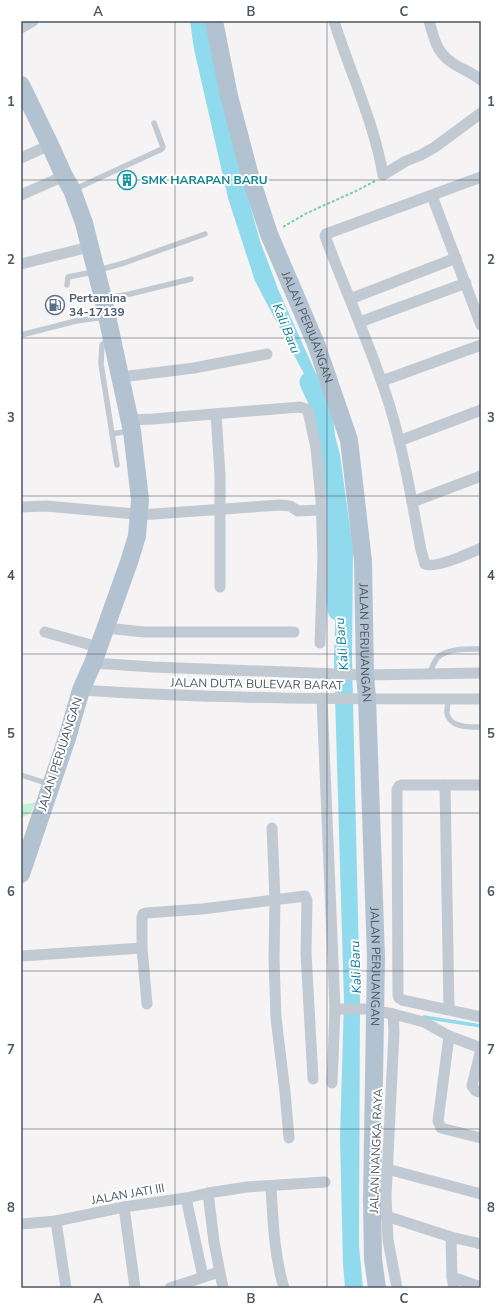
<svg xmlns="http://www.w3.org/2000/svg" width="502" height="1309" viewBox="0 0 502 1309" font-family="'Nunito Sans',sans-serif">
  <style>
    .green { fill: #c3f1d5 }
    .water { fill: #90daee }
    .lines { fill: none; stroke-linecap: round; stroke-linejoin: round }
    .stream { stroke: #90daee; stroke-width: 3.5 }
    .river { stroke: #90daee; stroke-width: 21 }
    .path { stroke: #7ad0a6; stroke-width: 2; stroke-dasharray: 3 2; stroke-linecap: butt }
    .lane { stroke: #c1cad2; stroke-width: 5.5 }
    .street { stroke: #c1cad2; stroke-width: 11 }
    .primary { stroke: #b3c2d1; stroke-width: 18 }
    .grid { fill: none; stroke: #4a5661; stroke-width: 1; stroke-opacity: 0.55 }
    .labels { text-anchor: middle; stroke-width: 4; stroke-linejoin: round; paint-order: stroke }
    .culture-label { font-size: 12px; font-weight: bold; fill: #0d838f; stroke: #fff; text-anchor: start }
    .service-label { font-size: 12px; font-weight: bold; fill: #4e5e75; stroke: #fff; text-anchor: start }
    .street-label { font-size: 12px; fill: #4a5661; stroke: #fff }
    .water-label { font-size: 13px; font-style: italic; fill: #0c7c9b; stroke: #fff }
    .neatline { fill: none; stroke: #4a5661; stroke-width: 1.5 }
    .grid-label { font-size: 13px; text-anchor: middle; font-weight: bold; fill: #4a5661 }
  </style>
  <rect width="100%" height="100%" fill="#f5f3f3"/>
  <polygon class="green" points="36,802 30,814 21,818 21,805"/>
  <polygon class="water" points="190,21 206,21 230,132 260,241 278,289 317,376 328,408 340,455 353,549 352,659 360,1001 359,1246 363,1288 345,1288 343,1263 340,1137 344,1001 334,662 337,551 332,457 322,408 255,281 228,198 194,49"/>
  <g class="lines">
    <polyline class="stream" points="424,1017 481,1026"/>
    <polyline class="river" points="310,382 322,408 338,610"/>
    <polyline class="path" points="283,227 307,213 356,191 375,181"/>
    <g class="lane">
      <polyline points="73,190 162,149 163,147 154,123"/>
      <polyline points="67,285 68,277 88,273 124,263 205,234"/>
      <polyline points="106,298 130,294 191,279"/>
      <polyline points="21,335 76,321 105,317"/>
      <polyline points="110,340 105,342 102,345 101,364 117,465"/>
      <polyline points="112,434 129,431"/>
      <path d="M429 673C432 669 434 661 438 657 449 648 468 649 481 649"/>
      <path d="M448 699C448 703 447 708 447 713 449 728 470 727 481 727"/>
      <polyline points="21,775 49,784"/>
    </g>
    <g class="street">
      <path d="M334 21C350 72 374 122 383 175L406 161 421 155 435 147 481 113"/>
      <path d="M429 21C435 43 438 56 459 67 467 71 474 74 481 80"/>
      <polyline points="21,28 33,21"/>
      <polyline points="21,158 50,145"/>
      <path d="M481 177 326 234 325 236C346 293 372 348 390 407 404 453 412 502 421 550L425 564C435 569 470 553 481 548"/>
      <polyline points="21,195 64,176"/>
      <polyline points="432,196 481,325"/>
      <polyline points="21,264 89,247"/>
      <polyline points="350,299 456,258"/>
      <polyline points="360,322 466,283"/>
      <polyline points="121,377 194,368 267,354"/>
      <polyline points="382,381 481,345"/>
      <polyline points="216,414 220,475 220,587"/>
      <polyline points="130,420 153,419 300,407 306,409 308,411 316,448 321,500 323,557 320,643"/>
      <polyline points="399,441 481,410"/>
      <polyline points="412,502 481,476"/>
      <polyline points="21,507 46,506 135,514 140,515 280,505 290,506 298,511 321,510"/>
      <polyline points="106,628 144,632 294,632"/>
      <polyline points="45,632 98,647"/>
      <polyline points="93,663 153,667 365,675 481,673"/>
      <path d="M81 690C214 699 348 699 481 699"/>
      <polyline points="322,698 335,1009 332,1083"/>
      <polyline points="445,785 449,1009"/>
      <polyline points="481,785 402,785 399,786 397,790 397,798 398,995 399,998 402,1000 481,1017"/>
      <polyline points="272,828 275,899 274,959 276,1018 285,1092 289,1138"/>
      <polyline points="142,948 147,1004"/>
      <polyline points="21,956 142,948 142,917 143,914 146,913 202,909 305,896 307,900 306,953 313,1079"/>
      <polyline points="335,1009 366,1009 393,1014 424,1022 449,1036 481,1048"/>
      <polyline points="393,1014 394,1032 386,1197 388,1240 397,1288"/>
      <polyline points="449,1036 438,1121 441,1128 481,1138"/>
      <polyline points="481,1049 472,1086 476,1091 481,1092"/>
      <polyline points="387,1169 481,1194"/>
      <path d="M271 1187C273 1220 274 1255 284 1288"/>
      <polyline points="208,1193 214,1242 223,1288"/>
      <polyline points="186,1198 203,1277"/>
      <polyline points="124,1207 135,1288"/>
      <polyline points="386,1216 451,1237 452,1277 454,1288"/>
      <polyline points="21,1224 56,1221"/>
      <polyline points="451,1237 481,1244"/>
      <polyline points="452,1277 481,1287"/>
      <polyline points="66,1288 56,1221 124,1207 186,1198 208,1193 247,1187 325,1182"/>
      <polyline points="170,1288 219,1272"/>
    </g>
    <g class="primary">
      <path id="s1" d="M214 21 229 96 250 176 269 234 316 344 349 440 363 561 365 675 367 698 376 957 372 1200 373 1259 377 1288"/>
      <polyline points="21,85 50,145 64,176 72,190 84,223 103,298 132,431 140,500 137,536 129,562 93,663 81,690 67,738 21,874"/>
    </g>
  </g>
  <path class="grid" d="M175 21V1288M327 21V1288M21 180H481M21 338H481M21 496H481M21 654H481M21 813H481M21 971H481M21 1129H481"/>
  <defs>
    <g id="building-ring" transform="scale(1)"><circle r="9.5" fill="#fff" stroke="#0f9aa8" stroke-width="1.5"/><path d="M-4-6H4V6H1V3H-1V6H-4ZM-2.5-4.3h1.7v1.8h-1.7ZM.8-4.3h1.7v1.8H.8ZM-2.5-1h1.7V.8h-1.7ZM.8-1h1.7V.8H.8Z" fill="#0f9aa8"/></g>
    <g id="fuel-ring" transform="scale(1)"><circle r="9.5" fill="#fff" stroke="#5c6f8a" stroke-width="1.5"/><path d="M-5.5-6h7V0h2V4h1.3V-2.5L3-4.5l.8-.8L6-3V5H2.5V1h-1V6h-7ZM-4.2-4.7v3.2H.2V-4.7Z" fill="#5c6f8a"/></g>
  </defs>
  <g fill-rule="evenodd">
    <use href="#building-ring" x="127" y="180"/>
    <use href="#fuel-ring" x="55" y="305"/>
  </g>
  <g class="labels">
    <g class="culture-label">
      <text x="141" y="184">SMK HARAPAN BARU</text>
    </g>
    <g class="service-label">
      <text x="69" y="302">Pertamina<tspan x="69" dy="14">34-17139</tspan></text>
    </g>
    <g class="street-label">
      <text dy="4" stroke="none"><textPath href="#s1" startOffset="321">JALAN PERJUANGAN</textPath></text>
      <text dy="4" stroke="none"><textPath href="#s1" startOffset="645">JALAN PERJUANGAN</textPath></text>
      <text transform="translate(257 684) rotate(1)" y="4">JALAN DUTA BULEVAR BARAT</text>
      <text transform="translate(60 754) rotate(-72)" y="4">JALAN PERJUANGAN</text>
      <text dy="4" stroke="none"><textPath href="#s1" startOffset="969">JALAN PERJUANGAN</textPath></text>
      <text transform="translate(376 1151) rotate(-88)" y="4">JALAN NANGKA RAYA</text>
      <text transform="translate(128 1194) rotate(-10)" y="4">JALAN JATI III</text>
    </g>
    <g class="water-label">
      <text transform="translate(287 328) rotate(68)" y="5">Kali Baru</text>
      <text transform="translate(341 644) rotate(-95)" y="5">Kali Baru</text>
      <text transform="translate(355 967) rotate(-92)" y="5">Kali Baru</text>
    </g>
  </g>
  <rect width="502" height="1309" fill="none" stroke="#ffffff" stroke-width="44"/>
  <rect x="22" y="22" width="458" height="1265" class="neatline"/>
  <g class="grid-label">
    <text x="98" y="16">A</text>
    <text x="251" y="16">B</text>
    <text x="404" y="16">C</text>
    <text x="11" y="106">1</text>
    <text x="491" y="106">1</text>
    <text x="11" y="264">2</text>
    <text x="491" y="264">2</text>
    <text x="11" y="422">3</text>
    <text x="491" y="422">3</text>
    <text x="11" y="580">4</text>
    <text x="491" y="580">4</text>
    <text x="11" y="738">5</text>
    <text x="491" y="738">5</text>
    <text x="11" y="896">6</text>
    <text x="491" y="896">6</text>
    <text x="11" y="1054">7</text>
    <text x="491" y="1054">7</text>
    <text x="11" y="1212">8</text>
    <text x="491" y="1212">8</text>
    <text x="98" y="1303">A</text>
    <text x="251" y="1303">B</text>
    <text x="404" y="1303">C</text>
  </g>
</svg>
